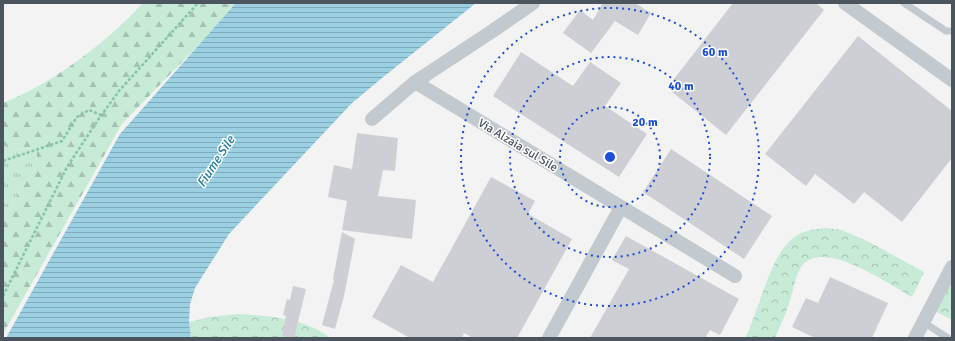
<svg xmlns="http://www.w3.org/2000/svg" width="955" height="341" viewBox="0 0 955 341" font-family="Signika,sans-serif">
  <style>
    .grass { fill: url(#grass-tufts) }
    .forest { fill: url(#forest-firs) }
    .park { fill: url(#park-crowns) }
    .water { fill: url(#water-rules) }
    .building { fill: #cdcfd4 }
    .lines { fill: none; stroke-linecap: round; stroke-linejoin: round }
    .path { stroke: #84c5a9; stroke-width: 2.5; stroke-dasharray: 3 2; stroke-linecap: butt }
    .service { stroke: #c2c9cf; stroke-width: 7 }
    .minor { stroke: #c2c9cf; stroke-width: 14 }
    .ring { fill: none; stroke: #1d4ed8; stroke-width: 2; stroke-dasharray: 2 4 }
    .labels { text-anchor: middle; stroke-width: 3; stroke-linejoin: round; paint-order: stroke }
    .street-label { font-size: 12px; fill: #4c545e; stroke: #fff }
    .water-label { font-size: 13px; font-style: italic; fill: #1f7c9e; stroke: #fff }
    .centre { fill: #1d4ed8; stroke: #fff; stroke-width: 2 }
    .ring-label { font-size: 12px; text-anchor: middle; font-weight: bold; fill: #1d4ed8; stroke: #fff; stroke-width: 3; stroke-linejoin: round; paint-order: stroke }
  </style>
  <defs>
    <pattern id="grass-tufts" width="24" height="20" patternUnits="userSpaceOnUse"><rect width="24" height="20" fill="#c8ebd8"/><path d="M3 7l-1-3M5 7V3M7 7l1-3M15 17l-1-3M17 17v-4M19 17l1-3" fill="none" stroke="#a5c1b2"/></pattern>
    <pattern id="forest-firs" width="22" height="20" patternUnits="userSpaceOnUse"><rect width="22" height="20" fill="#c8ebd8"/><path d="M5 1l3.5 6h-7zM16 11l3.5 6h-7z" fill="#a5c1b2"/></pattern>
    <pattern id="park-crowns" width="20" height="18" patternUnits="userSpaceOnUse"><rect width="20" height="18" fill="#c8ebd8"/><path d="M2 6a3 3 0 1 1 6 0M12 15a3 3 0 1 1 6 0" fill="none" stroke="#a5c1b2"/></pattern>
    <pattern id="water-rules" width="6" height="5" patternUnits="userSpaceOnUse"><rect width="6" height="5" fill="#9bcfe2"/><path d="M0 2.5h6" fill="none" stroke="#81abba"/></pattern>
  </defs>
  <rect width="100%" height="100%" fill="#f4f3f3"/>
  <polygon class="grass" points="3,144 11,149 25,148 37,153 37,166 30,177 21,188 3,224"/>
  <path class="forest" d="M143 3H239L122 124 3 334V224L21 188 30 177 37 166V153L25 148 11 149 3 144V103C52 84 107 42 143 3Z"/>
  <g class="park">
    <path d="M826 228 842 230 869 242 924 272 912 297C890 285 819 234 800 269 795 278 793 291 790 301 786 314 780 326 775 338H745C759 311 769 259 791 240 800 231 813 229 826 228Z"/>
    <polygon points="947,283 952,286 952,320 933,310"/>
    <path d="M238 314C271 316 303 318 331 338H191L189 322 209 317Z"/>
  </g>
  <polygon class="water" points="236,3 476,3 382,78 352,103 229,234 195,288 190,304 189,322 191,338 6,338 120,134"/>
  <g class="building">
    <polygon points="603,3 635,3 651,13 638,35 615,21 591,53 563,33 580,10 593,20"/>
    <polygon points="733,3 816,3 824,10 726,135 667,88"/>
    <polygon points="858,36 952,111 952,158 902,222 864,192 854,204 815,174 806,186 765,154"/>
    <polygon points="521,52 573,86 590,62 621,83 605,106 647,134 619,177 493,96"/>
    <polygon points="357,133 398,138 395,171 383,170 378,196 416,200 412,239 342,230 347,201 328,197 334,165 352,169"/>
    <polygon points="671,149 772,216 744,259 643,192"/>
    <polygon points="491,177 535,201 528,214 572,239 517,338 473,338 464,333 462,338 410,338 372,317 401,265 433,282"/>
    <polygon points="342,232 355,239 344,296 335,329 322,325 334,280 333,279"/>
    <polygon points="626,236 739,299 720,335 710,330 705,338 590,338 629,269 612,260"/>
    <polygon points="830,277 888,303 872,338 815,338 792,327 806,298 818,303"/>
    <polygon points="293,286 306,289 294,338 292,338 282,336 286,316 283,315 287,299 290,300"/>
  </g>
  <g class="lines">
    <g class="path">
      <polyline points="3,161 62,141 77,117 89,110 101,115"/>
      <polyline points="3,296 67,167 98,120 119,91 198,3"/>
    </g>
    <g class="service">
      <polyline points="904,3 946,31 952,31"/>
      <polyline points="923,322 948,338"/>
    </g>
    <g class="minor">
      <polyline points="845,3 952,80"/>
      <polyline points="415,82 735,276"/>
      <polyline points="372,119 415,82 491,32 533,3"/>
      <polyline points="549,338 621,207"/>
      <polyline points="915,338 952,267"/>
    </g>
  </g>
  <g class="ring">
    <circle cx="610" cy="157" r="50"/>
    <circle cx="610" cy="157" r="100"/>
    <circle cx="610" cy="157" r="149"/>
  </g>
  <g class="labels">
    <g class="street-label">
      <text transform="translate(518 145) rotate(31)" y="4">Via Alzaia sul Sile</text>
    </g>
    <g class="water-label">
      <text transform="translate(215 161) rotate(-57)" y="5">Fiume Sile</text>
    </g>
  </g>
  <circle cx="610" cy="157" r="6" class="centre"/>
  <g class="ring-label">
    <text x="715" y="56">60 m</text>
    <text x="681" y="90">40 m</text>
    <text x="645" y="126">20 m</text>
  </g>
  <rect width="955" height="341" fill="none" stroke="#4c545e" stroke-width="8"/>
</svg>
